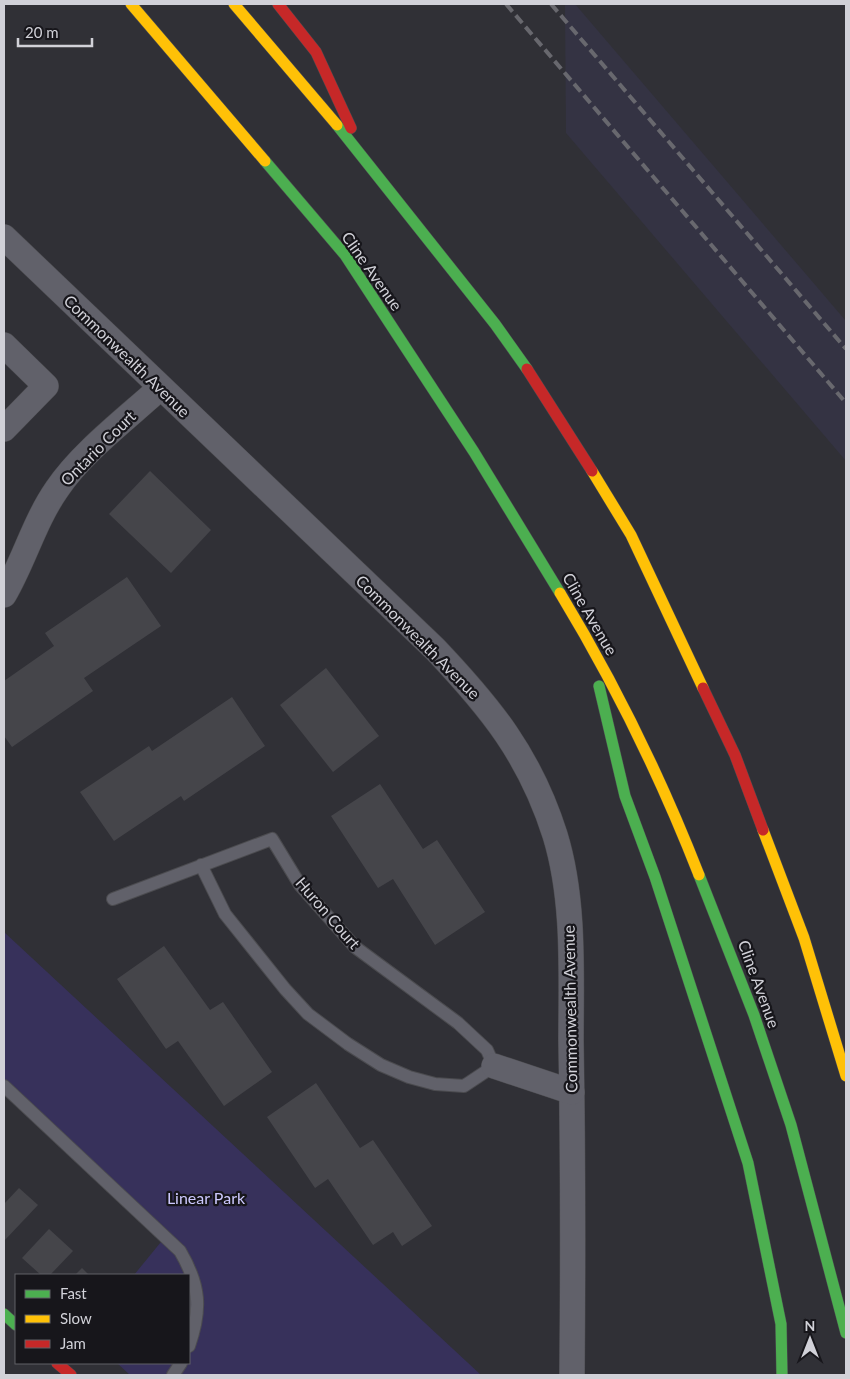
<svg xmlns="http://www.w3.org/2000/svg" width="850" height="1379" viewBox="0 0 850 1379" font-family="Lato,sans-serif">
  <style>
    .built { fill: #343343 }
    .green { fill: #37315b }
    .building { fill: #45454a }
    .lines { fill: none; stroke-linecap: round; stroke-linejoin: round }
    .lane-casing { stroke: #4b4b4f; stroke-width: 14 }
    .street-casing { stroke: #4b4b4f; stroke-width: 26 }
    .fast-casing { stroke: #4b4b4f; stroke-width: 12 }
    .slow-casing { stroke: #4b4b4f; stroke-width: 12 }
    .jam-casing { stroke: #4b4b4f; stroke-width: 12 }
    .lane { stroke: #61616a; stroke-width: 12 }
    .street { stroke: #61616a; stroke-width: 25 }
    .fast { stroke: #4caf50; stroke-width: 11 }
    .slow { stroke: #ffc107; stroke-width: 11 }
    .jam { stroke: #c62828; stroke-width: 11 }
    .rail { stroke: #68686e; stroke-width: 4; stroke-dasharray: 10 5; stroke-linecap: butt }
    .labels { text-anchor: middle; stroke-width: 4.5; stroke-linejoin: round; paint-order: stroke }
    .street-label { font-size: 16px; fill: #d1d1d8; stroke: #17161b }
    .park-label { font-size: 16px; fill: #cdc9fe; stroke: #17161b }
  </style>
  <rect width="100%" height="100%" fill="#303036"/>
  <polygon class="built" points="565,4 575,4 846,321 846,461 566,133"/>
  <polygon class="green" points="4,932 481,1375 130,1375 117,1363 189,1363 189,1275 134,1275 165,1237 4,1086"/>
  <g class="building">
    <polygon points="150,471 211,530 171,573 109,514"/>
    <polygon points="127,577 161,626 84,678 93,691 12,747 4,736 4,681 54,646 45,633"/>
    <polygon points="326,668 379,736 333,772 280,705"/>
    <polygon points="232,697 265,746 184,801 181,796 114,841 80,792 149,746 152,751"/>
    <polygon points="380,784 423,849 437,840 485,912 435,945 393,879 378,888 331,816"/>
    <polygon points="164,946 210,1010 223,1002 272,1072 224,1106 178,1041 166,1049 117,979"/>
    <polygon points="316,1083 360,1148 373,1140 432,1226 402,1246 393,1232 373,1245 328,1179 315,1188 267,1117"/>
    <polygon points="19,1188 38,1205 4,1241 4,1204"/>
    <polygon points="49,1229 73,1251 50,1275 41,1275 22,1258"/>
    <polygon points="82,1268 89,1275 75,1275"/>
  </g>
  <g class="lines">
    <g class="lane-casing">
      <g id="lane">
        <polyline points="113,899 272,839 300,885 355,947 458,1023 487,1050 494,1066 464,1086 435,1084 409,1077 381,1065 348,1044 308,1014 285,989 225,914 201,865"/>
        <path d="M4 1086 180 1251C200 1285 202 1309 189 1346"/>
        <polyline points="173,1375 181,1363"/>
      </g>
    </g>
    <g class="street-casing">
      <g id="street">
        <path d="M4 237 435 649C491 708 530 756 555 835 575 900 571 973 571 1041 573 1152 573 1264 572 1375"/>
        <polyline points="4,345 46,386 4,429"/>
        <path d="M4 595C24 561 34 522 57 489 81 453 127 418 160 388"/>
        <polyline points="494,1066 572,1092"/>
      </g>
    </g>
    <g class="fast-casing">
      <g id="fast">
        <polyline points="337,125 495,324 527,369"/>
        <polyline points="265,161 345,255 474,452 560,593"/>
        <polyline points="599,686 625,796 655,877 748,1163 781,1324 782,1375"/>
        <polyline points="699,875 754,1015 791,1125 846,1333"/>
        <polyline points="4,1314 16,1325"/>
      </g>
    </g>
    <g class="slow-casing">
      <g id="slow">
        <polyline points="131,4 265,161"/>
        <polyline points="234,4 337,125"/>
        <polyline points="592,471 631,535 703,688"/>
        <path d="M560 593C614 682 661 778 699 875"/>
        <polyline points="763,830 804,938 846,1076"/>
      </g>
    </g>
    <g class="jam-casing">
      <g id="jam">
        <polyline points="278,4 316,52 351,128"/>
        <polyline points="527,369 592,471"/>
        <polyline points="703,688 735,755 763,830"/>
        <polyline points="57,1363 71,1375"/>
      </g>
    </g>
    <use href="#lane" class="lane"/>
    <use href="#street" class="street"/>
    <use href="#fast" class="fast"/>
    <use href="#slow" class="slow"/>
    <use href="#jam" class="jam"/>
    <g class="rail">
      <polyline points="506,4 846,403"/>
      <polyline points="551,4 846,349"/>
    </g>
  </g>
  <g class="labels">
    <g class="street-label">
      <text transform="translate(372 271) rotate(55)" y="6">Cline Avenue</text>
      <text transform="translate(127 356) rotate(44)" y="6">Commonwealth Avenue</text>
      <text transform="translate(98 448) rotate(-45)" y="6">Ontario Court</text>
      <text transform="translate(590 614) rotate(60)" y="6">Cline Avenue</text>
      <text transform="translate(418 637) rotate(45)" y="6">Commonwealth Avenue</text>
      <text transform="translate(328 913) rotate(49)" y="6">Huron Court</text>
      <text transform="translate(759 984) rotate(70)" y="6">Cline Avenue</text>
      <text transform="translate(570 1009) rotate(-91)" y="6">Commonwealth Avenue</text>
    </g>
    <g class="park-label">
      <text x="206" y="1204">Linear Park</text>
    </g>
  </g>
  <rect width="850" height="1379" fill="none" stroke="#d1d1d8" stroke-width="10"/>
  <rect x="15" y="1274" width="175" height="90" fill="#17161b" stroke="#616167"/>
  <rect x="25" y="1290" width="25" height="8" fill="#4caf50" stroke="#616167"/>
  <text x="60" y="1299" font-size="15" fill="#d1d1d8">Fast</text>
  <rect x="25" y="1315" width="25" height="8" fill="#ffc107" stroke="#616167"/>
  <text x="60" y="1324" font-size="15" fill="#d1d1d8">Slow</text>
  <rect x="25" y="1340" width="25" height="8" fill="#c62828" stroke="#616167"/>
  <text x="60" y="1349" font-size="15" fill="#d1d1d8">Jam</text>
  <g transform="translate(810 1339)" stroke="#17161b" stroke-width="4" paint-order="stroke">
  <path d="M0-4L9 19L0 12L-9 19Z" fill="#d1d1d8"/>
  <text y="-8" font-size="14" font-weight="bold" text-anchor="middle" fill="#d1d1d8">N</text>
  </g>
  <path d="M18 38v8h74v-8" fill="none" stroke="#d1d1d8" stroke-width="2.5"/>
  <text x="25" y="38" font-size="15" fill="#d1d1d8" stroke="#17161b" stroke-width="4" paint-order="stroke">20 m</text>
</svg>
